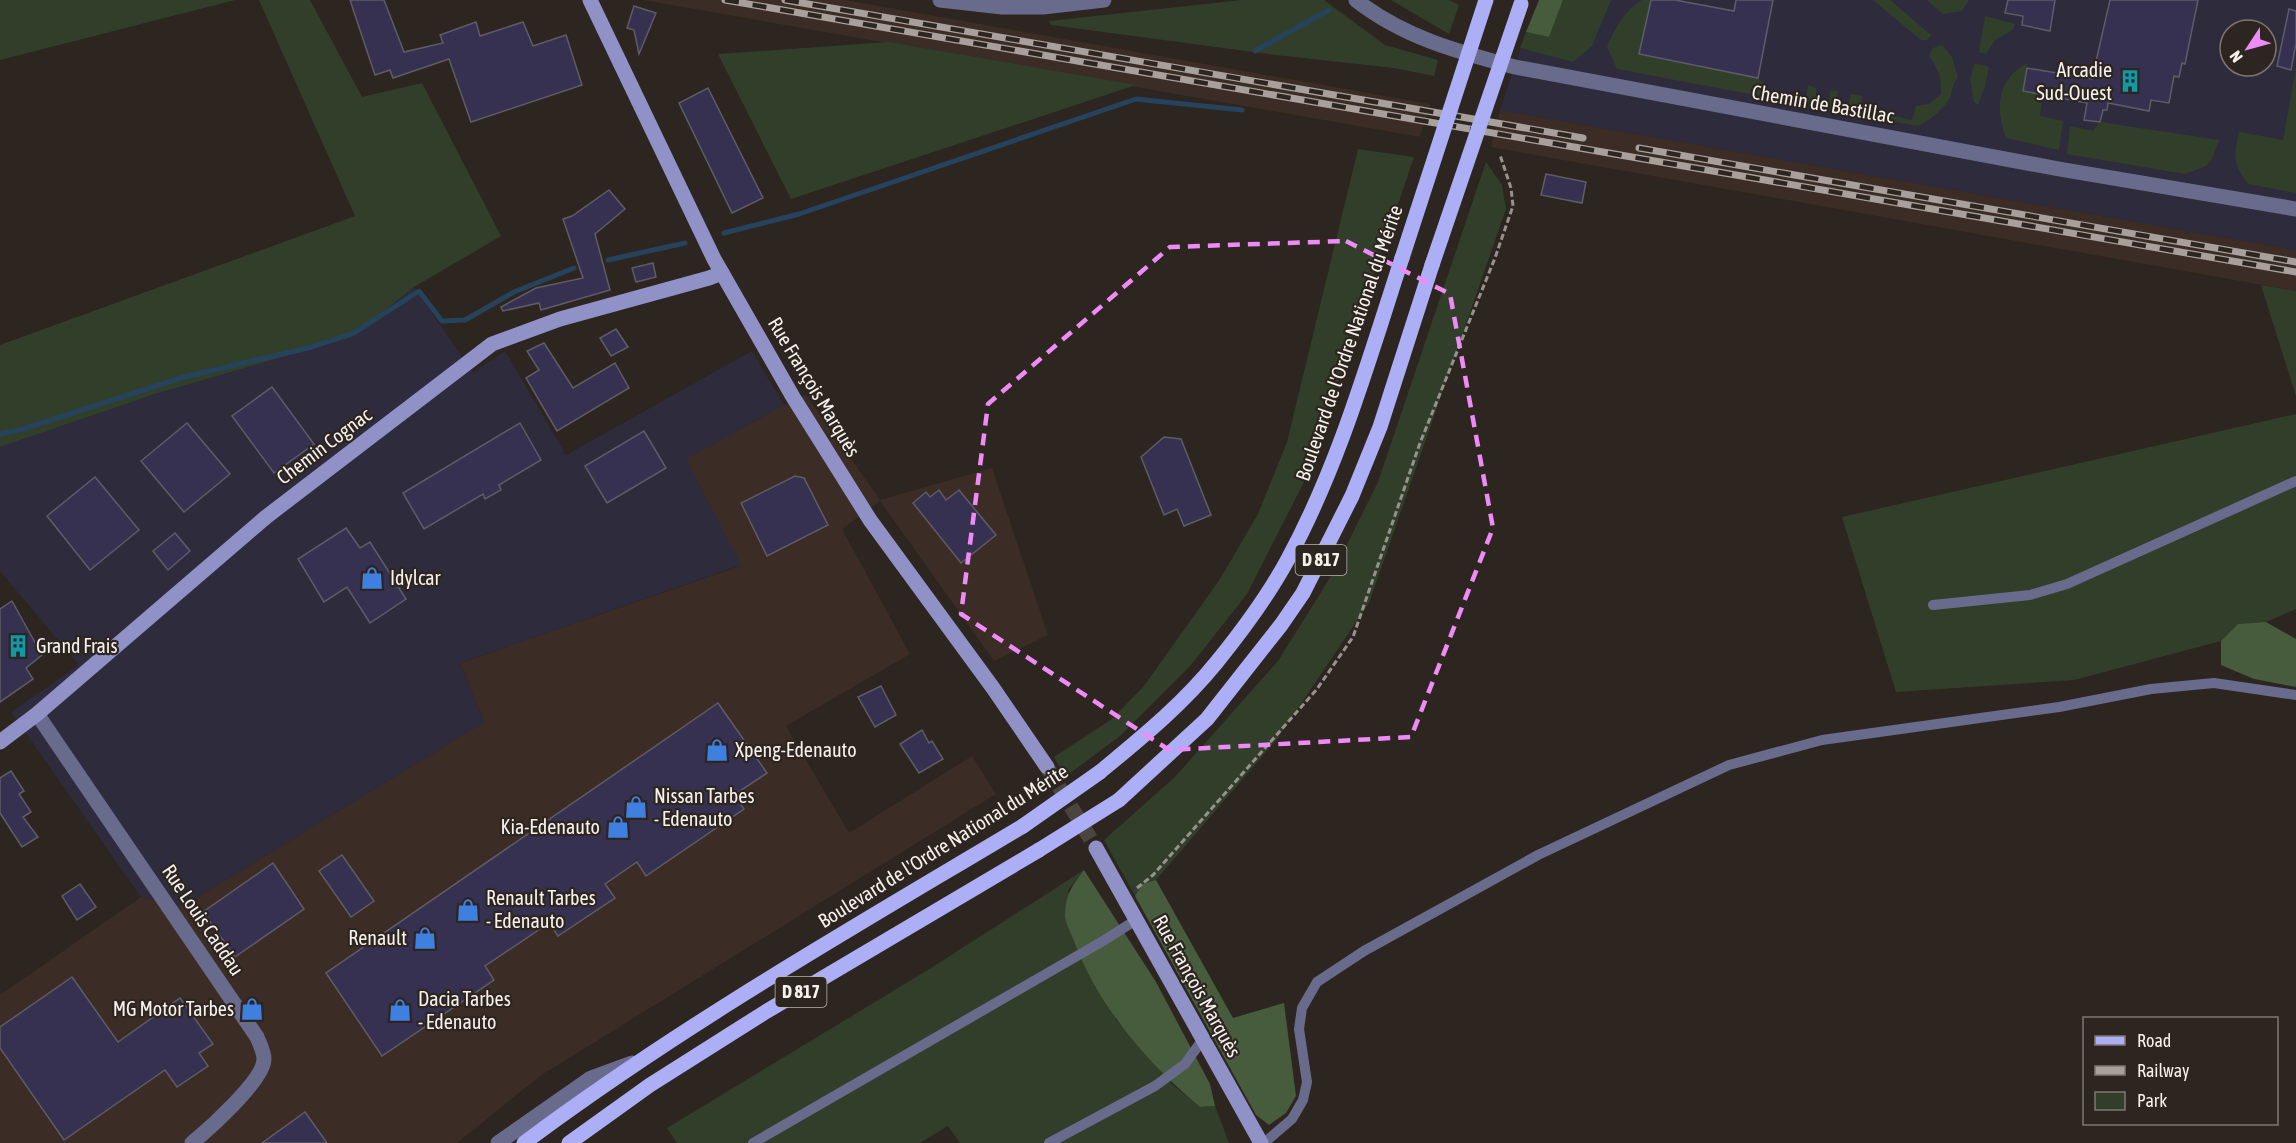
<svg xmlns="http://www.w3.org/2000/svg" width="2296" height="1143" viewBox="0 0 2296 1143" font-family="'Asap Condensed',sans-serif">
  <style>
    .built { fill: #3b2d25 }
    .industrial { fill: #2e2b3c; fill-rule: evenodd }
    .green { fill: #313f2a }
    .forest { fill: #465c3c }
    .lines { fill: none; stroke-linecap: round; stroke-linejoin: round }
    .stream { stroke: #26435d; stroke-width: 5 }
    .building { fill: #373151; stroke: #5e5c66; stroke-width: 1.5 }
    .secondary-tunnel { stroke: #4b443f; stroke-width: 15; stroke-dasharray: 15 8; stroke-linecap: butt }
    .path { stroke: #98918d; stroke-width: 3; stroke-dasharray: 6 3; stroke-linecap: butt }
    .lane { stroke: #696b8d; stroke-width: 10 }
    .street { stroke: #696b8d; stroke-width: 15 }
    .secondary { stroke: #8f91c7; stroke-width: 15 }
    .primary { stroke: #acaff5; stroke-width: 15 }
    .rail-casing { stroke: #a7a09d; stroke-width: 7 }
    .rail { stroke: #2d2520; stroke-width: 4.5; stroke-dasharray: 14; stroke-linecap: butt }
    .primary-bridge { stroke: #acaff5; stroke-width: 15 }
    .marked { fill: none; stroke: #ef8bf7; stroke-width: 4.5; stroke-dasharray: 12 8; stroke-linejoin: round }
    .labels { text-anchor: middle; stroke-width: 4.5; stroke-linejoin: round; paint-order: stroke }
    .shield { fill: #2d2520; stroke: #bab4b0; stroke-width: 1.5 }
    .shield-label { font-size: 18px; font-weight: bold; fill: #f7f1ee }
    .poi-label { font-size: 20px; fill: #f7f1ee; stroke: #2d2520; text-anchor: start }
    .street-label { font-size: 20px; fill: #f7f1ee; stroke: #2d2520 }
  </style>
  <rect width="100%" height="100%" fill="#2d2520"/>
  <g class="built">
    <polygon points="643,0 845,0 1430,104 1420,137"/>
    <polygon points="1500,110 2296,250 2296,291 1491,147"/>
    <polygon points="806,395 880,500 992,468 1048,635 994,661 880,501 842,529 910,654 786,726 849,833 972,756 996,794 540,1076 457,1143 0,1143 0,995 141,897 183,906 484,722 460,663 740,566 685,459 784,405"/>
  </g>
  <g class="industrial">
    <path d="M1563 0H2296V250L1500 110 1526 32 1549 37ZM2230 30H2266V66H2230Z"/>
    <polygon points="414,287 473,373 505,351 566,455 752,351 784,405 686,459 741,565 460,663 484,722 183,906 141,897 11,712 79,665 0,571 0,447 155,394 352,337"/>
  </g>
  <g class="green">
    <polygon points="0,0 235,0 0,60"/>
    <polygon points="259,0 310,0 362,97 422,83 501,236 414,287 352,337 155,394 0,447 0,345 355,216"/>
    <polygon points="1242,0 1324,0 1385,45 1438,60 1434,76 1394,68 1276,55 1051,25 1049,21"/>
    <polygon points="1391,0 1449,0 1459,5 1449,34"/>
    <polygon points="1563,0 1611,0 1592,46 1573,62 1520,48 1526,32 1549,37"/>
    <path d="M1642 0H1651L1640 54 1758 78 1770 91 1806 97 1808 85 1816 88V100L1828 104 1831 90 1838 91 1836 104 1848 107 1851 94 1862 96 1861 109 1912 120 1916 106 1929 104 1941 94 1940 75 1929 55 1933 48 1942 45 1952 57 1958 78C1951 84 1953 93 1948 101 1941 111 1929 121 1918 126L1617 69 1607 47C1614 29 1626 9 1642 0Z"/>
    <polygon points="1873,0 1890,0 1931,35 1927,40 1921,40"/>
    <polygon points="1927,0 1969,0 1962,11 1943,14"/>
    <polygon points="1985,16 2015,24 2013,30 1995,40 1986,54 1979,52"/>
    <polygon points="888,42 1136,85 791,199 718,54"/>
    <polygon points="1975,63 1989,67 1985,86 1978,105 1974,102 1970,79"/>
    <path d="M2027 63 2023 90 2038 93 2036 98 2042 99 2040 116 2063 121 2059 150 2006 138C1995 108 1997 80 2027 63Z"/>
    <path d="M2296 67V193L2248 184C2232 163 2234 157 2239 132L2283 140Z"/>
    <polygon points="2100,122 2219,140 2212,159 2206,166 2185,174 2067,154 2070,126 2093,131"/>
    <polygon points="1358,149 1414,157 1307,476 1247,594 1191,665 1120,736 1065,777 1054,757 1112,719 1144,686 1220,579 1258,514 1287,442"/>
    <polygon points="1486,162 1502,185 1506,209 1369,603 1277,739 1156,880 1142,884 1135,896 1104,840 1175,777 1278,661 1333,573 1378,482"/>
    <polygon points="2261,285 2296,291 2296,396"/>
    <polygon points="2296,414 2296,609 2266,622 2238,624 2221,641 2074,680 1896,692 1842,517"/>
    <polygon points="1084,870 1068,890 1116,1020 1173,1085 1200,1107 1215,1106 1229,1143 960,1143 948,1126 920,1143 677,1143 667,1128 931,968"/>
  </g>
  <g class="forest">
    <polygon points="1539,0 1563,0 1549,37 1526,32"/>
    <polygon points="2266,622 2296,639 2296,687 2254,679 2221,665 2221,641 2238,624"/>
    <path d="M1084 870 1156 982 1210 1084 1215 1106 1200 1107C1147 1063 1098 1006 1074 941 1071 933 1065 923 1065 915 1065 895 1073 884 1084 870Z"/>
    <polygon points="1156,880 1233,1018 1284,1003 1296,1096 1286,1113 1269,1125 1256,1115 1135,896 1142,884"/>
  </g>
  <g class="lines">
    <g class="stream">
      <polyline points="1255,51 1329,10"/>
      <polyline points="724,233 799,214 1136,99 1242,110"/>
      <polyline points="608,260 685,243"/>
      <polyline points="0,434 23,429 184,377 312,347 354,333 419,291 442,321 465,320 514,292 574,268"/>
    </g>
  </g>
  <g class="building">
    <polygon points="350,0 384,0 404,52 443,43 440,35 476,22 480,36 523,22 533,46 566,35 582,85 471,122 449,59 393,78 390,70 375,75"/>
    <polygon points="1651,0 1675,0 1734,11 1736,0 1773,0 1758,78 1639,54"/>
    <polygon points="2008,0 2055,0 2050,31 2022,25 2023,16 2005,13"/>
    <polygon points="2110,0 2198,0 2185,64 2182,63 2179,77 2174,76 2169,103 2151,100 2149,111 2108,103 2107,110 2103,110 2100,122 2084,120 2087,103 2023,91 2027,68 2092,79"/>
    <polygon points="634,6 656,13 639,54 634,30 627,28"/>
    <polygon points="2289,9 2296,11 2296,43 2291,70 2277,66"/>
    <polygon points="708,88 763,198 732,213 679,103"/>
    <polygon points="1546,174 1586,182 1582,203 1541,195"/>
    <polygon points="609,190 625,209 595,234 610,290 541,310 539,303 503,311 501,307 536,288 583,278 563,219 572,216"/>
    <polygon points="653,263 656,277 636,282 632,268"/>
    <polygon points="616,329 628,347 611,356 600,338"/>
    <polygon points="544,343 573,388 615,363 629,388 557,431 526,378 539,370 527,351"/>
    <polygon points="272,387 314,444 274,473 232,416"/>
    <polygon points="187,423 230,474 184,512 141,461"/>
    <polygon points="520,423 541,460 499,485 501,490 485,499 483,494 424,529 403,493"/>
    <polygon points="644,431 666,468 607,503 585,466"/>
    <polygon points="1164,437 1181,439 1211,515 1184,526 1177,509 1164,515 1141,457"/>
    <polygon points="795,476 804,478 828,525 767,556 741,503"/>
    <polygon points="95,477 139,530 90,570 47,516"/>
    <polygon points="939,490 946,500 959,490 996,535 961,563 913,503 926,492 930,497"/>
    <polygon points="346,528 360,548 370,542 406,599 370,623 347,587 324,602 298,559"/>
    <polygon points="175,533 190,551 168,570 153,551"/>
    <polygon points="12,601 42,655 26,668 33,679 0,702 0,609"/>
    <polygon points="881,686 896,715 875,727 858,697"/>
    <polygon points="718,703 767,773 734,795 744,809 646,876 637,862 605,884 615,898 558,936 549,923 485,966 494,980 382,1056 326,973"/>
    <polygon points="922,730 929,743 932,741 943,759 919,773 900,744"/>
    <polygon points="11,771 24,791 19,794 31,812 23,817 38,837 22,847 0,813 0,778"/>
    <polygon points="342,855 374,901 351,917 319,871"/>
    <polygon points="273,863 304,909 235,957 203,912"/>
    <polygon points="80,884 96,907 77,920 62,896"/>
    <polygon points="72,977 118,1042 180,998 213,1044 199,1053 208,1066 177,1087 165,1070 64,1140 0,1048 0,1027"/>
    <polygon points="305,1112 327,1143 262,1143"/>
  </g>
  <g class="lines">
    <polyline class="secondary-tunnel" points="1047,767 1096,848"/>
    <polyline class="path" points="1137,888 1153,875 1317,689 1353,637 1420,443 1495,258 1513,206 1511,188 1500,155"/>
    <g class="lane">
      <polyline points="1933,605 2030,595 2067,584 2296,481"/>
      <polyline points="753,1143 1103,941 1136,920"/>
      <polyline points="1049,1143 1155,1086 1185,1064 1203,1039"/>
      <polyline points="1264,1143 1292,1119 1303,1100 1307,1082 1299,1029 1302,1008 1317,982 1364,951 1538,855 1729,765 1822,740 2059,707 2151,689 2214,683 2296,695"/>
    </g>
    <g class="street">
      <polyline points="940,0 1002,7 1043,7 1104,0"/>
      <path d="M1356 0C1403 37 1458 52 1515 67L2059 169 2296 209"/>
      <path d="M37 714 257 1037C260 1044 264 1052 264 1059 264 1080 209 1129 192 1143"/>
      <polyline points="498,1143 591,1078 632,1063"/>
    </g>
    <g class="secondary">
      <polyline points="590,0 714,259 793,397 870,520 993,688 1047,767"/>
      <polyline points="0,742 37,714 266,517 492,344 560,319 709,278 722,273"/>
      <polyline points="1096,848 1261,1143"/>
    </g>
    <g class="primary">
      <path d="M1100 772C1141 738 1182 705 1216 663 1242 631 1268 596 1288 559 1339 465 1369 359 1402 258"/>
      <polyline points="1119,800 1207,719 1281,625 1303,593 1352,496 1380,427 1432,265"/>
      <path d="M524 1143C682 1025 854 927 1023 826"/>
      <polyline points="569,1143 650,1085 767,1011 1039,850"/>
    </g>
    <g class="rail-casing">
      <g id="rail">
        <polyline points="725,0 2296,272"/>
        <polyline points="785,0 1583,138"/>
        <polyline points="1639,148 2296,262"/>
      </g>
    </g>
    <use href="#rail" class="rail"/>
    <g class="primary-bridge">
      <polyline points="1402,258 1486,0"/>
      <polyline points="1432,265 1521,4"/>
      <polyline points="1023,826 1100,772"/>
      <polyline points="1039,850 1119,800"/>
    </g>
  </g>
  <path class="marked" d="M1346 241 1450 294 1493 528 1411 737 1169 750 961 614 988 404 1170 247Z"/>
  <defs>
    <g id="building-bare" transform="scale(1.8)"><path d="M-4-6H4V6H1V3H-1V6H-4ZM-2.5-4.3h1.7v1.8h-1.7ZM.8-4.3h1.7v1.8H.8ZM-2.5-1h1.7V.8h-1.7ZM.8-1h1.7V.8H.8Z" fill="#0f9aa8" stroke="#2d2520" stroke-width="2.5" paint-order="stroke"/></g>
    <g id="shop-bare" transform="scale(1.8)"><path d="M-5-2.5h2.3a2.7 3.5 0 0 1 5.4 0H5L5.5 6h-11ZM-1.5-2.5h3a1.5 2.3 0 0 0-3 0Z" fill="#3f7fe0" stroke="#2d2520" stroke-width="2.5" paint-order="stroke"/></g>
  </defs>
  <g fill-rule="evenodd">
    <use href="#building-bare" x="2130" y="81"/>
    <use href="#shop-bare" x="372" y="578"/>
    <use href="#building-bare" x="18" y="646"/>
    <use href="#shop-bare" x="717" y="750"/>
    <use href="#shop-bare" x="636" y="807"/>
    <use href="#shop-bare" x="618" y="827"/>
    <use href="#shop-bare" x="468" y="910"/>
    <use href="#shop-bare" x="425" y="938"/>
    <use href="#shop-bare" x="252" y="1009"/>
    <use href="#shop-bare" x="400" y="1010"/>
  </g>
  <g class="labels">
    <g class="shield">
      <rect x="1295.5" y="545" width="51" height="30" rx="4.5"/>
      <rect x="775.5" y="977" width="51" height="30" rx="4.5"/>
    </g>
    <g class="shield-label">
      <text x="1321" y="566">D 817</text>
      <text x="801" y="998">D 817</text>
    </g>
    <g class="poi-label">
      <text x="2112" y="77" text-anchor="end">Arcadie<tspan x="2112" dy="23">Sud-Ouest</tspan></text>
      <text x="390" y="585">Idylcar</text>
      <text x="36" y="653">Grand Frais</text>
      <text x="735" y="757">Xpeng-Edenauto</text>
      <text x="654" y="803">Nissan Tarbes<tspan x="654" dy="23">- Edenauto</tspan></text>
      <text x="600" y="834" text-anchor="end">Kia-Edenauto</text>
      <text x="486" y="905">Renault Tarbes<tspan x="486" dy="23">- Edenauto</tspan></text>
      <text x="407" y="945" text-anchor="end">Renault</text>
      <text x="418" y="1006">Dacia Tarbes<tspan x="418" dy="23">- Edenauto</tspan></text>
      <text x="234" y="1016" text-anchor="end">MG Motor Tarbes</text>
    </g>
    <g class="street-label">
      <text transform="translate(1823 104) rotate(10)" y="7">Chemin de Bastillac</text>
      <text transform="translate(1349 343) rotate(-71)" y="7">Boulevard de l'Ordre National du Mérite</text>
      <text transform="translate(814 387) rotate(59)" y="7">Rue François Marquès</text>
      <text transform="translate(324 446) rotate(-37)" y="7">Chemin Cognac</text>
      <text transform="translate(943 846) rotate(-32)" y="7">Boulevard de l'Ordre National du Mérite</text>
      <text transform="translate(203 920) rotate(56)" y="7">Rue Louis Caddau</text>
      <text transform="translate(1197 986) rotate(61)" y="7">Rue François Marquès</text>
    </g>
  </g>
  <rect x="2083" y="1017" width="195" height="108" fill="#2d2520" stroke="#7e7772" stroke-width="1.5"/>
  <rect x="2095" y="1036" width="30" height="9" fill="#acaff5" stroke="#7e7772" stroke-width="1.5"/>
  <text x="2137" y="1047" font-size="18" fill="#f7f1ee">Road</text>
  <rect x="2095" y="1066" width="30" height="9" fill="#a7a09d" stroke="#7e7772" stroke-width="1.5"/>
  <text x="2137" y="1077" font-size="18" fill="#f7f1ee">Railway</text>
  <rect x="2095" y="1092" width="30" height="18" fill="#313f2a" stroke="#7e7772" stroke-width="1.5"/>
  <text x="2137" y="1107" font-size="18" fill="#f7f1ee">Park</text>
  <g transform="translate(2248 48) rotate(234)"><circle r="28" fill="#2d2520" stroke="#7e7772" stroke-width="1.5"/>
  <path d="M0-4.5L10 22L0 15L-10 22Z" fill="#ef8bf7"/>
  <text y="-9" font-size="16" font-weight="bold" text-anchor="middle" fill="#f7f1ee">N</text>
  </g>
</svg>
